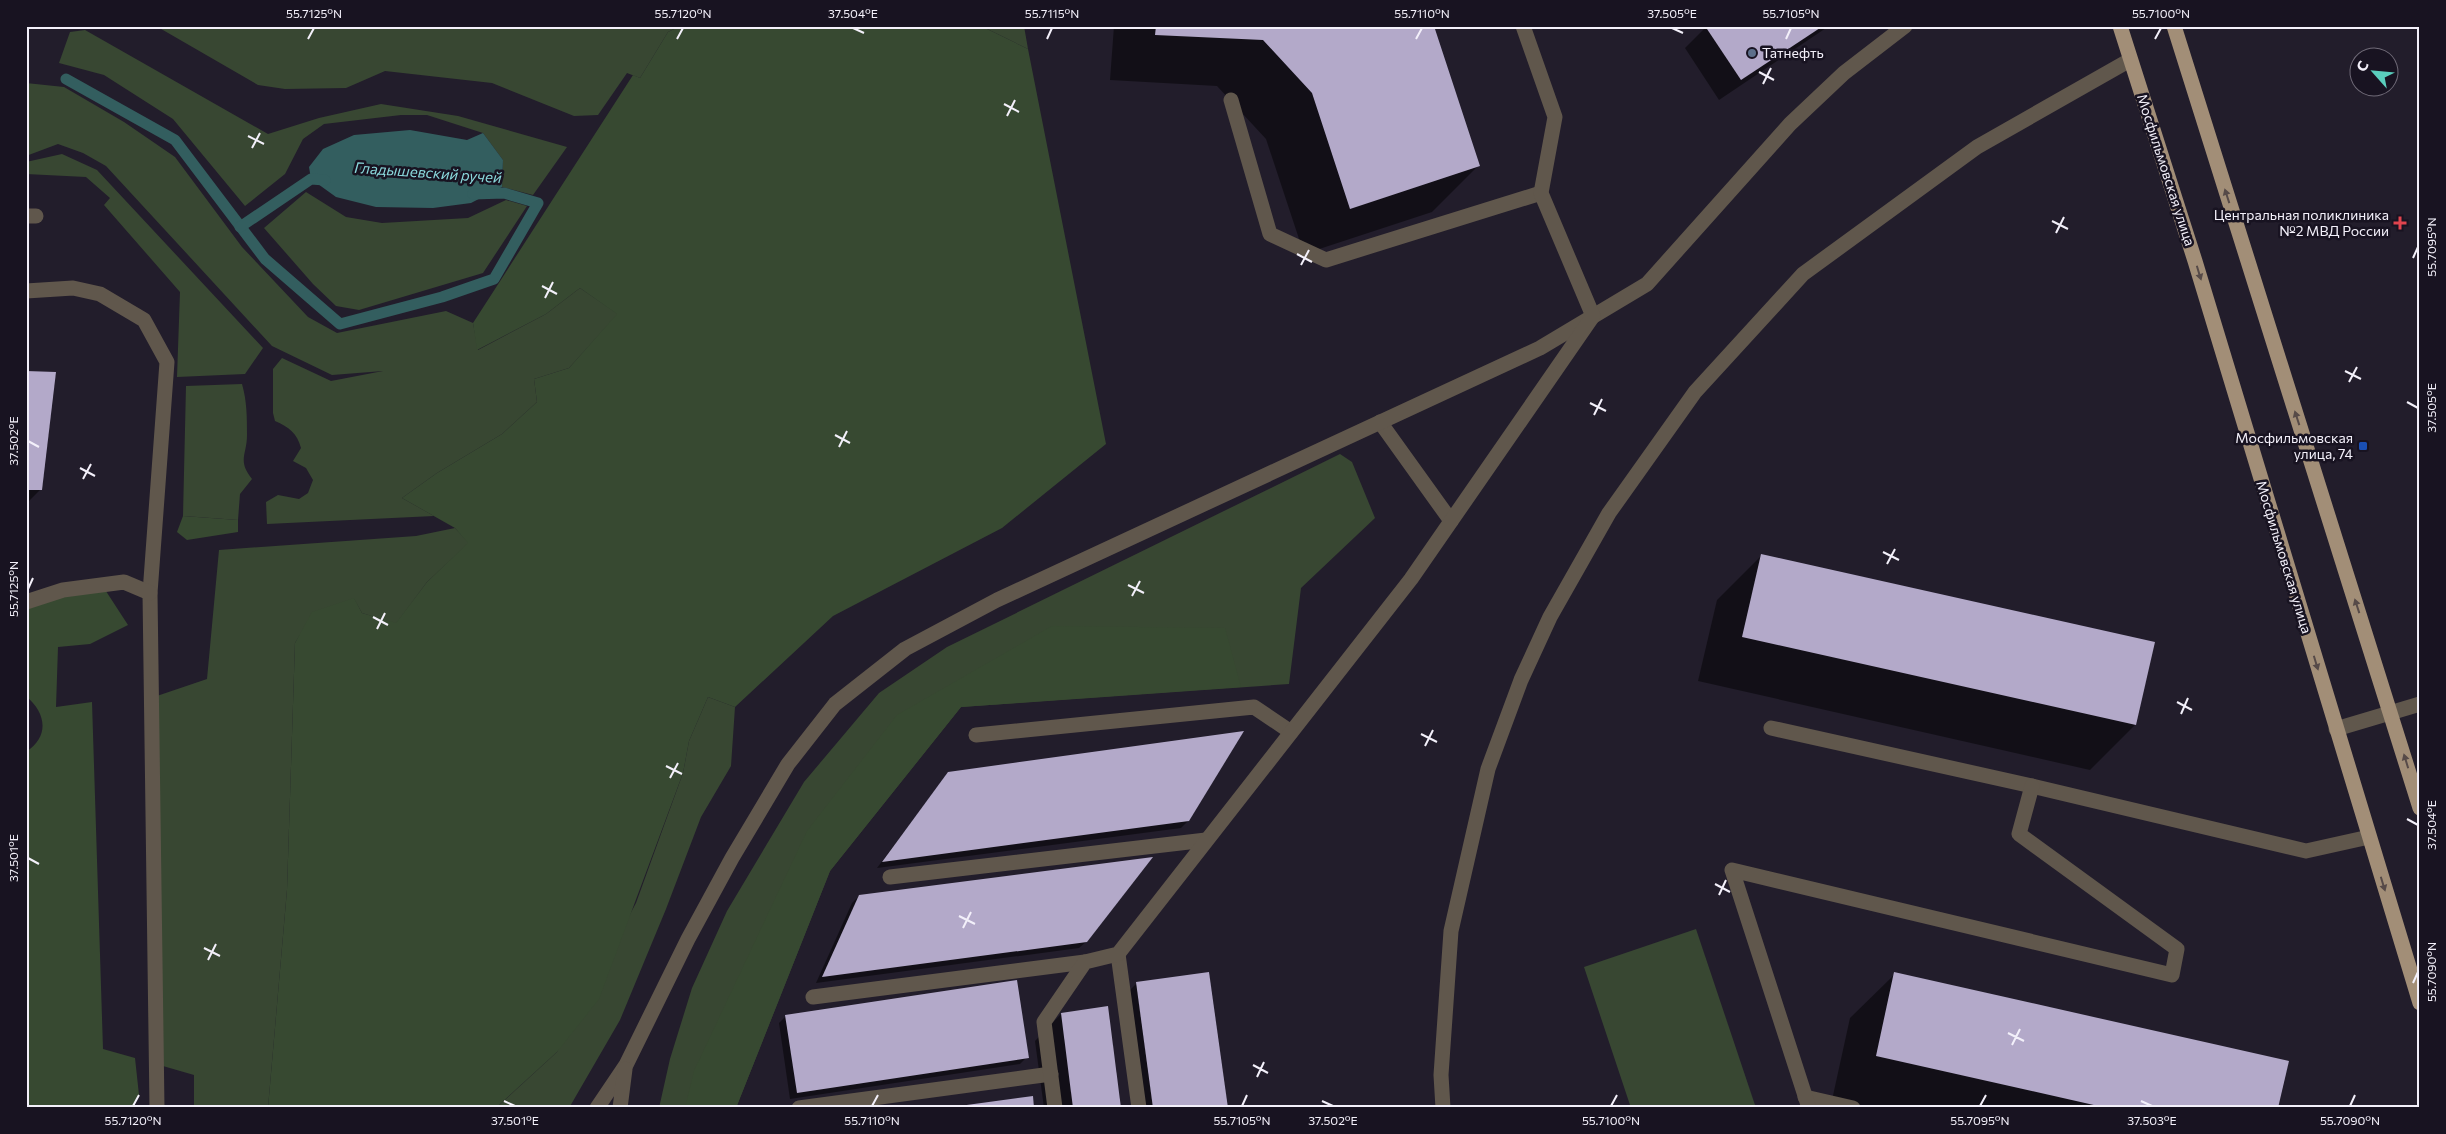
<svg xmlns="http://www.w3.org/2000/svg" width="2446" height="1134" viewBox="0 0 2446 1134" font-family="Commissioner,sans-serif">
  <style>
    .green { fill: #384732 }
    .forest { fill: #374931 }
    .water { fill: #335e5f }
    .shadow { fill: #0007 }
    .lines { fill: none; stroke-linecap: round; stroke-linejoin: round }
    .stream { stroke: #335e5f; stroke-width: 11 }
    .building { fill: #b3a9c9 }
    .minor { stroke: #60574c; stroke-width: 15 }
    .major { stroke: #a28e77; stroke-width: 15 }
    .oneway { fill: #564a48 }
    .ticks { fill: none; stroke: #f3f0fa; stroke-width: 2 }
    .service-dot { fill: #5c6f8a; stroke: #181321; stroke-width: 2 }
    .health-dot { fill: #e0444e; stroke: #181321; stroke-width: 2 }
    .transit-dot { fill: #1a4fb4; stroke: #181321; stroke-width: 2 }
    .labels { text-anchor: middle; stroke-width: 5; stroke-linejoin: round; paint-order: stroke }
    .poi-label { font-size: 14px; fill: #f3f0fa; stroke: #181321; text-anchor: end }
    .street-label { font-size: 14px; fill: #f3f0fa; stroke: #181321 }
    .water-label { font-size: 15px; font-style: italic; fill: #8ad8db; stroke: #181321 }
    .neatline { fill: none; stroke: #f3f0fa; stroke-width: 2 }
    .ticks-label { font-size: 12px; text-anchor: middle; fill: #f3f0fa }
  </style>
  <rect width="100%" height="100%" fill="#221d2b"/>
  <g class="green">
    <polygon points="156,26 680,26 668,32 640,78 627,73 598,115 574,116 492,83 385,71 346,88 285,89 258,85"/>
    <polygon points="981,26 1024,26 1028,49"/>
    <polygon points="85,30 268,134 319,118 381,104 458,116 567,147 533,195 502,187 503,160 483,133 427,115 401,115 324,124 303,139 285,174 245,206 173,119 104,75 59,63 70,32"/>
    <path d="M26 83 64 87 124 122 175 157 242 247 308 317 337 333 446 311 473 323 478 350 546 314 580 288 618 314 569 368 534 379 537 402 502 434 437 473 402 498 434 516 267 524 266 502 278 495 299 499 308 493 313 480 306 468 293 461 301 448C297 433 289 427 275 421L273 413V369L282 358 331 381 383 371 332 375 272 346 106 166 83 153 58 144 26 156Z"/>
    <polygon points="62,154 97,170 263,348 245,374 177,377 180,292 104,205 110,198 86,177 26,174 26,162"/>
    <polygon points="306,192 346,217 382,223 468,218 506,200 527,206 483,273 359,310 336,306 313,284 264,228"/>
    <path d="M242 384C247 401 247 418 247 435 247 455 237 460 252 479L240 494 238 520 183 516 186 386Z"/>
    <polygon points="1340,454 1352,462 1375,518 1301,588 1289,684 961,707 830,871 736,1108 659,1108 670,1059 692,988 727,911 804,782 879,693 947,647"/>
    <polygon points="455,528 469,543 427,582 396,624 362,613 354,599 300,635 295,643 287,890 268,1108 194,1108 194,1075 156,1064 151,698 207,679 219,550 416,536"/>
    <polygon points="708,697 735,707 731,766 701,817 666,909 620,1020 569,1108 496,1108 557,1052 636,903 683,773 689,741"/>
    <polygon points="1696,929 1756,1108 1631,1108 1584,967"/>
  </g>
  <g class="forest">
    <polygon points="680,26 981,26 1028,49 1106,444 1002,528 833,616 735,707 708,697 689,741 683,773 599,999 557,1052 498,1106 268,1108 287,890 295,643 312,612 354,598 362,613 396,623 427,582 468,543 455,528 402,498 437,473 502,434 537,402 534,379 569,368 617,314 580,288 546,314 477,350 473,323 633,75 640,78 668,32"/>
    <polygon points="183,516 238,520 238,532 187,540 177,532"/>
    <path d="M102 585 128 625 90 644 58 647 56 707 92 702 103 1049 135 1058 139 1095 132 1108H26V752C50 736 46 713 26 696V602Z"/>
    <polygon points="1052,626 1225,628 1241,687 961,707 830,871 736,1108 685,1108 694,1071 807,831 897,715"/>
  </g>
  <polygon class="water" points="410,130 467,140 483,133 503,160 502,187 471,203 433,208 376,207 336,197 311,179 309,167 323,149 354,135"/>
  <g class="shadow">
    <polygon points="1114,26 1433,26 1478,166 1432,212 1304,254 1266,139 1217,86 1110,80"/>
    <polygon points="1707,26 1829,26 1719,100 1685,48"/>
    <polygon points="26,373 41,489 26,504"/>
    <polygon points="1762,555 2135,725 2090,770 1698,681 1717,600"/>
    <polygon points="948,773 1188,821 1181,828 877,868"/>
    <polygon points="859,896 1087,941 1079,948 816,983 852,903"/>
    <polygon points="1895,974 2277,1108 1865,1108 1832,1100 1850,1018"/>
    <polygon points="1137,983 1226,1108 1146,1108 1130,990"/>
    <polygon points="1061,1014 1120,1108 1044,1108 1035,1041"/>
    <polygon points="786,1016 1027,1057 1020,1064 790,1099 779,1023"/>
  </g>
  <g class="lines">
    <g class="stream">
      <polyline points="66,79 175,140 265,259 340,324 442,297 494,279 538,203 504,193 473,194"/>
      <polyline points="240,227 311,179 325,180"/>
    </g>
  </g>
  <g class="building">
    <polygon points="1156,26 1434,26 1480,166 1350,209 1312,93 1263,40 1155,35"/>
    <polygon points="1705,26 1823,26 1741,80"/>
    <polygon points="26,371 56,372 42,490 26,490"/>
    <polygon points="1761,554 2155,642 2136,725 1742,637"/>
    <polygon points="1244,731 1189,821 882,862 948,772"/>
    <polygon points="1153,857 1087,942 822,977 859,895"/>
    <polygon points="1209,972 1228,1108 1153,1108 1136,982"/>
    <polygon points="1894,972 2289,1061 2278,1108 2107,1108 1876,1056"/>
    <polygon points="1017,980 1029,1058 797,1093 785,1015"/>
    <polygon points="1108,1006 1121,1108 1073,1108 1061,1013"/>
    <polygon points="1033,1096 1034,1108 952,1108 952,1107"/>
  </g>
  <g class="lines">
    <g class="minor">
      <polyline points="1231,100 1270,234 1326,260 1541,193"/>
      <polyline points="26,216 36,216"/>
      <polyline points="26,291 73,288 100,294 144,320 167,362 150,593 157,1108"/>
      <polyline points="1380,422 1451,521"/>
      <polyline points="26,602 63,590 124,582 150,593"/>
      <polyline points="1771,728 2032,786 2306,851 2369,837"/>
      <polyline points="2336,729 2420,704"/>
      <polyline points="976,735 1254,707 1291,732"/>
      <polyline points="890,877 1206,840"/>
      <polyline points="1118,954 1139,1108"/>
      <polyline points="813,997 1085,962"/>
      <polyline points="1805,1097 1853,1108"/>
      <polyline points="597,1108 626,1065 688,939 732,858 788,764 835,704 905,649 997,600 1540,348 1647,284 1790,124 1844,73 1905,26"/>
      <polyline points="620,1108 625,1069"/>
      <polyline points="799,1108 1051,1074"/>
      <polyline points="1055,1108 1044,1022 1085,962 1118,954 1411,579 1593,316 1541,193 1555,117 1523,26"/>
      <polyline points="1443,1108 1441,1075 1451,931 1488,769 1521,680 1550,617 1609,513 1695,392 1803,274 1977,147 2130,60"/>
      <polyline points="1809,1108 1732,870 2172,975 2177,949 2019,834 2032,786"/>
    </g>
    <g class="major">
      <polyline points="2120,26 2195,261 2420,1003"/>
      <polyline points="2174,26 2420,808"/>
    </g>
  </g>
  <defs><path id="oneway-solid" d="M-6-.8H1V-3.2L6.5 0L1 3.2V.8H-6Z" transform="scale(1.25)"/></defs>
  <g class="oneway">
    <use href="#oneway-solid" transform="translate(2227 196) rotate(-108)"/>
    <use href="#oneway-solid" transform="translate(2199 273) rotate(73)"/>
    <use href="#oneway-solid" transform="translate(2297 418) rotate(-108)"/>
    <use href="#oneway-solid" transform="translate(2357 606) rotate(-108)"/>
    <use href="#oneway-solid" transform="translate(2316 663) rotate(73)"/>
    <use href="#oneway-solid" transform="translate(2406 761) rotate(-107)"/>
    <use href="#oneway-solid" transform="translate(2383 884) rotate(73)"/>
  </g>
  <path class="ticks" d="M853 28 864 33M1672 28 1683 33M308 39 314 28M677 39 683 28M1047 39 1052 28M1416 39 1422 28M1786 39 1791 28M2155 39 2161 28M1759 72 1774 80M1763 84 1771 68M1004 104 1019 112M1007 116 1015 100M248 136 264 144M252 148 260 133M2052 221 2068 229M2056 233 2064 217M1297 254 1312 262M2413 258 2418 247M1301 265 1309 250M542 286 557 294M545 298 553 282M2345 371 2361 379M2349 382 2357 367M2407 402 2418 408M1590 403 1606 411M1594 415 1602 399M835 435 850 443M28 441 39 447M839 447 847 431M80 468 95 476M83 479 91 464M1883 552 1899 560M1887 564 1895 549M1128 585 1144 593M28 589 33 578M1132 596 1140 581M373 617 388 625M377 629 385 613M2177 702 2192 710M2181 714 2188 698M1421 734 1437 742M1425 746 1433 730M666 766 682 774M670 778 678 763M2407 819 2418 825M28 858 39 864M1715 884 1730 892M1719 895 1726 880M959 916 975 924M963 928 971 912M204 948 220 956M208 960 216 944M2413 983 2418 972M2008 1033 2024 1041M2012 1045 2020 1029M1253 1065 1268 1073M1257 1077 1264 1062M504 1101 515 1106M1322 1101 1333 1106M2141 1101 2152 1106M133 1106 139 1095M872 1106 878 1095M1242 1106 1247 1095M1611 1106 1617 1095M1980 1106 1986 1095M2350 1106 2355 1095"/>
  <circle class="service-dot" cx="1752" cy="53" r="5"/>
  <path class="health-dot" d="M2397.5 215.5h5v5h5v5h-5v5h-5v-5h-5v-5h5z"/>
  <rect class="transit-dot" x="2358" y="441" width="10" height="10" rx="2.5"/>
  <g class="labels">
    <g class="poi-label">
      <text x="1762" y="58" text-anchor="start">Татнефть</text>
      <text x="2389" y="220">Центральная поликлиника<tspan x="2389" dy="16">№2 МВД России</tspan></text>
      <text x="2353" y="443">Мосфильмовская<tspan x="2353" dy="16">улица, 74</tspan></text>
    </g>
    <g class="street-label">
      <text transform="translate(2166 170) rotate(72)" y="5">Мосфильмовская улица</text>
      <text transform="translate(2284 557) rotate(73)" y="5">Мосфильмовская улица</text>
    </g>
    <g class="water-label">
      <text transform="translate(428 173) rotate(4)" y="5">Гладышевский ручей</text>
    </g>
  </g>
  <rect width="2446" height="1134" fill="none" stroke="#181321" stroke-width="55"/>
  <g transform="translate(2374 72) rotate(297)"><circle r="24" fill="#181321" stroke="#706b78"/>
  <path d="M0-4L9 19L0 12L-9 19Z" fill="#5acebd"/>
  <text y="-8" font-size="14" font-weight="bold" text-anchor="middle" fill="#f3f0fa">С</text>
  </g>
  <rect x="28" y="28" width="2390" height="1078" class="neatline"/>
  <g class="ticks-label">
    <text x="314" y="18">55.7125°N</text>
    <text x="683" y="18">55.7120°N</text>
    <text x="853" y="18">37.504°E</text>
    <text x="1052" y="18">55.7115°N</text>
    <text x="1422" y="18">55.7110°N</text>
    <text x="1672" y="18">37.505°E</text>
    <text x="1791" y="18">55.7105°N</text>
    <text x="2161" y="18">55.7100°N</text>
    <text transform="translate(2432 247) rotate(-90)" y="4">55.7095°N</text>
    <text transform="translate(2432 408) rotate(-90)" y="4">37.505°E</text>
    <text transform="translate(14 441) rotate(-90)" y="4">37.502°E</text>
    <text transform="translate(14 589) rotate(-90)" y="4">55.7125°N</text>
    <text transform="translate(2432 825) rotate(-90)" y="4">37.504°E</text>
    <text transform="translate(14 858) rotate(-90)" y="4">37.501°E</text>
    <text transform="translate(2432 972) rotate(-90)" y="4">55.7090°N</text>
    <text x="133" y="1125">55.7120°N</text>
    <text x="515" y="1125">37.501°E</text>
    <text x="872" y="1125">55.7110°N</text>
    <text x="1242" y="1125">55.7105°N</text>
    <text x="1333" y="1125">37.502°E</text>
    <text x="1611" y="1125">55.7100°N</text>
    <text x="1980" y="1125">55.7095°N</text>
    <text x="2152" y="1125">37.503°E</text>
    <text x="2350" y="1125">55.7090°N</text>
  </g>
</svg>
